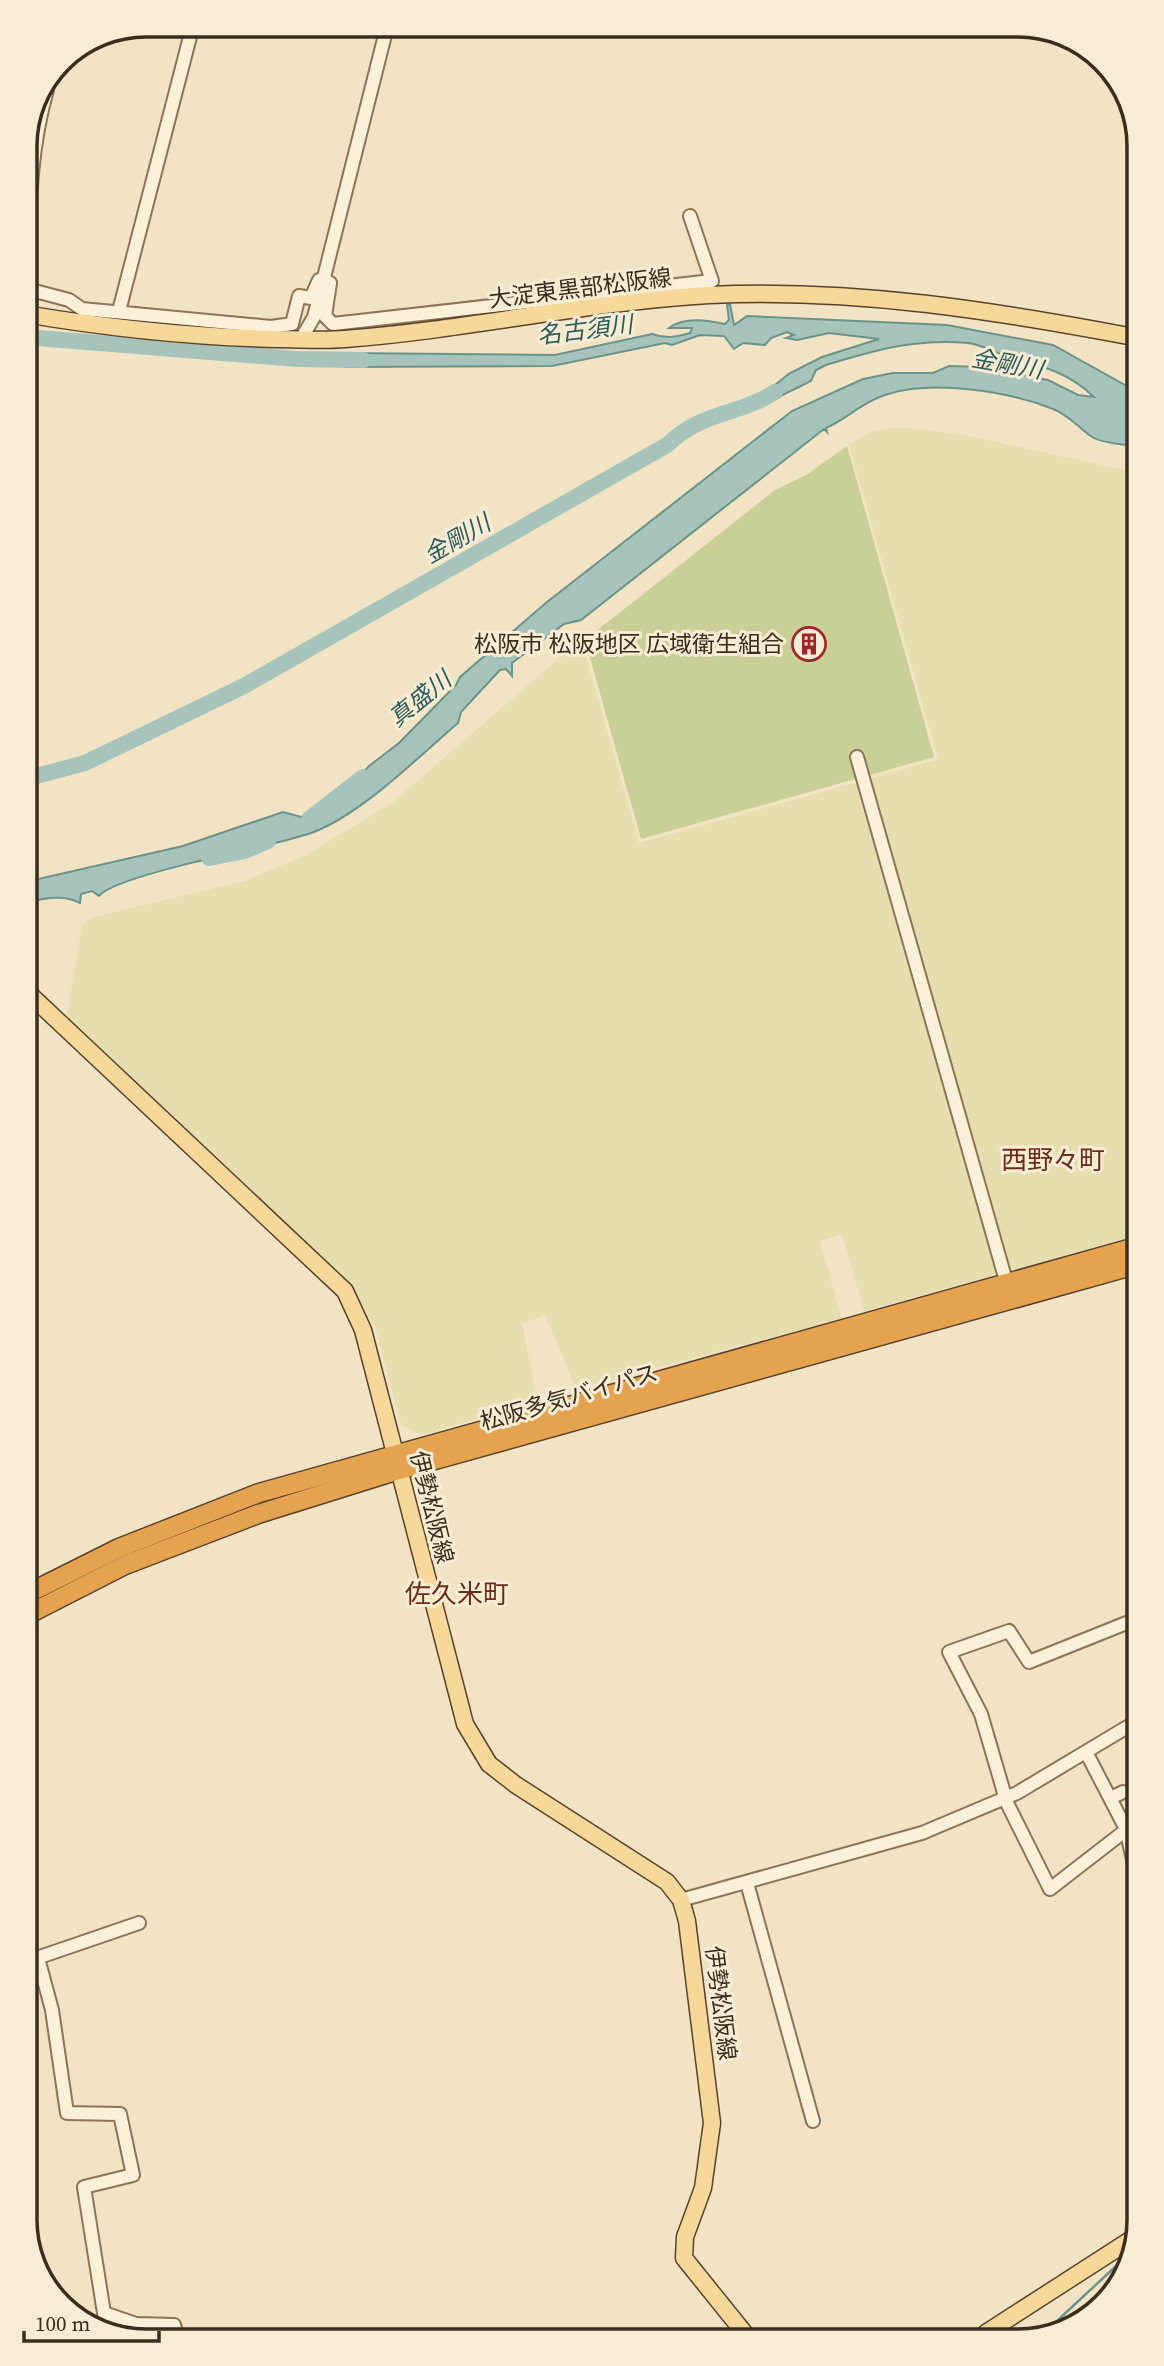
<svg xmlns="http://www.w3.org/2000/svg" width="1164" height="2366" viewBox="0 0 1164 2366" font-family="'Source Serif 4','Noto Sans JP',serif">
  <style>
    .farmland { fill: #e7deb0 }
    .green { fill: #c9d097 }
    .water { fill: #a6c4bb; stroke: #6c9389; stroke-width: 2 }
    .lines { fill: none; stroke-linecap: round; stroke-linejoin: round }
    .stream { stroke: #6c9389; stroke-width: 2.5 }
    .river { stroke: #a6c4bb; stroke-width: 16 }
    .minor-casing { stroke: #8d7459; stroke-width: 16 }
    .major-casing { stroke: #5a422d; stroke-width: 19 }
    .highway-casing { stroke: #5a422d; stroke-width: 21 }
    .minor { stroke: #fbf0d8; stroke-width: 12 }
    .major { stroke: #f6d99a; stroke-width: 16 }
    .highway { stroke: #e5a350; stroke-width: 18 }
    .labels { text-anchor: middle; stroke-width: 6; stroke-linejoin: round; paint-order: stroke }
    .street-label { font-size: 23px; fill: #3c2c1e; stroke: #f8edd4 }
    .poi-label { font-size: 23px; fill: #3c2c1e; stroke: #f8edd4; text-anchor: end }
    .water-label { font-size: 24px; font-style: italic; fill: #2c5c59; stroke: #f8edd4 }
    .quarter-label { font-size: 26px; fill: #6b2b1a; stroke: #f8edd4 }
    .rim { fill: none; stroke: #3c2c1e; stroke-width: 3.5 }
  </style>
  <rect width="100%" height="100%" fill="#f1e3c4"/>
  <g class="farmland">
    <polygon points="900,427 960,434 1139,473 1139,1235 1017,1269 1006,1268 870,779 938,759 849,444 871,432"/>
    <polygon points="581,639 639,843 858,782 995,1271 992,1276 864,1311 842,1234 820,1241 842,1319 576,1389 545,1315 522,1324 538,1401 422,1435 401,1425 375,1326 369,1319 66,1020 82,925 94,917 244,881 306,855 393,802"/>
  </g>
  <polygon class="green" points="847,446 934,757 641,839 585,640 775,490 806,475"/>
  <path class="water" d="M730 304 734 325 747 316 947 325 1053 345 1125 385 1139 386V447C1126 444 1103 444 1092 437 1079 428 1069 415 1053 409 1008 391 934 380 888 394 864 401 848 418 826 428L827 432 824 429 581 620 564 624 512 663V676L506 669 500 670 461 712 458 723C418 757 358 818 308 834 272 845 235 853 199 861 179 866 110 882 99 896L92 891 81 894 80 903C64 894 45 898 25 903V882L183 846 283 812 305 818 341 798 369 766 399 743 456 685 460 677 547 602 792 411 863 379 893 373H933L949 366 983 367 1048 380 1078 395 1094 397C1068 372 1042 366 1008 357 996 353 980 344 968 343 917 338 875 350 826 365L816 370 811 381 758 407 756 400 790 373 822 357 879 339 829 333 797 340 786 338 794 335 787 332 771 338 765 345 743 343 734 349 724 336 700 335 672 345 665 343 552 366 345 367 344 353 555 355 652 334C666 339 676 337 690 333L692 328H669C684 316 708 320 725 324L729 320 727 305Z"/>
  <g class="lines">
    <polyline class="stream" points="1044,2333 1129,2254"/>
    <g class="river">
      <polyline points="25,337 298,359 364,360"/>
      <path d="M25 779 85 763 244 686 667 445C702 411 737 416 775 392"/>
      <polyline points="309,819 363,777"/>
      <polyline points="209,858 245,851 268,841"/>
    </g>
    <g class="minor-casing">
      <g id="minor">
        <polyline points="27,289 69,300 82,309 271,327 292,324 299,296 311,298 319,280 323,279 330,283 325,316 333,324 712,281 690,216"/>
        <polyline points="119,311 191,33"/>
        <path d="M26 314C31 235 25 167 47 90"/>
        <polyline points="301,339 314,317 386,31"/>
        <polyline points="857,757 1008,1288"/>
        <polyline points="1133,1724 1139,1737"/>
        <polyline points="1086,1752 1126,1829 1139,1886"/>
        <polyline points="1111,1798 1123,1792"/>
        <polyline points="1139,1820 1050,1889 1007,1803 981,1714 949,1652 1009,1631 1029,1662 1139,1618"/>
        <polyline points="747,1883 813,2121"/>
        <polyline points="681,1900 922,1833 1017,1793 1139,1720"/>
        <polyline points="38,1958 52,2010 67,2113 120,2114 133,2175 84,2187 104,2313 136,2324 174,2325 179,2341"/>
        <polyline points="25,1962 139,1923"/>
        <polyline points="132,2339 136,2324"/>
      </g>
    </g>
    <g class="major-casing">
      <g id="major">
        <path d="M25 314C108 328 193 337 277 339 299 339 322 341 345 339 466 330 587 302 709 295 854 288 997 311 1139 338"/>
        <polyline points="25,990 345,1291 363,1330 455,1685 465,1724 489,1764 516,1785 667,1882 681,1900 687,1921 712,2123 703,2188 685,2237 684,2258 746,2335"/>
        <polyline points="986,2333 1135,2237"/>
      </g>
    </g>
    <g class="highway-casing">
      <g id="highway">
        <polyline points="25,1595 119,1548 259,1493 1139,1246"/>
        <polyline points="25,1616 125,1565 258,1514 399,1470 1139,1264"/>
      </g>
    </g>
    <use href="#minor" class="minor"/>
    <use href="#major" class="major"/>
    <use href="#highway" class="highway"/>
  </g>
  <defs>
    <g id="building-ring" transform="scale(1.75)"><circle r="9.5" fill="#f8edd4" stroke="#9f2526" stroke-width="1.5"/><path d="M-4-6H4V6H1V3H-1V6H-4ZM-2.5-4.3h1.7v1.8h-1.7ZM.8-4.3h1.7v1.8H.8ZM-2.5-1h1.7V.8h-1.7ZM.8-1h1.7V.8H.8Z" fill="#9f2526"/></g>
  </defs>
  <g fill-rule="evenodd">
    <use href="#building-ring" x="809" y="644"/>
  </g>
  <g class="labels">
    <g class="street-label">
      <text transform="translate(580 288) rotate(-7)" y="8">大淀東黒部松阪線</text>
      <text transform="translate(569 1397) rotate(-16)" y="8">松阪多気バイパス</text>
      <text transform="translate(432 1507) rotate(76)" y="8">伊勢松阪線</text>
      <text transform="translate(721 2003) rotate(83)" y="8">伊勢松阪線</text>
    </g>
    <g class="poi-label">
      <text x="784" y="652">松阪市 松阪地区 広域衛生組合</text>
    </g>
    <g class="water-label">
      <text transform="translate(585 330) rotate(-7)" y="8">名古須川</text>
      <text transform="translate(1007 364) rotate(10)" y="8">金剛川</text>
      <text transform="translate(457 539) rotate(-30)" y="8">金剛川</text>
      <text transform="translate(420 699) rotate(-39)" y="8">真盛川</text>
    </g>
    <g class="quarter-label">
      <text x="1053" y="1169">西野々町</text>
      <text x="457" y="1603">佐久米町</text>
    </g>
  </g>
  <path d="M0 0H1164V2366H0ZM146 37H1018A109 109 0 0 1 1127 146V2220A109 109 0 0 1 1018 2329H146A109 109 0 0 1 37 2220V146A109 109 0 0 1 146 37Z" fill="#f8edd4" fill-rule="evenodd"/>
  <path class="rim" d="M146 37H1018A109 109 0 0 1 1127 146V2220A109 109 0 0 1 1018 2329H146A109 109 0 0 1 37 2220V146A109 109 0 0 1 146 37Z"/>
  <path d="M24 2331v10h135v-10" fill="none" stroke="#3c2c1e" stroke-width="3.5"/>
  <text x="35" y="2331" font-size="21" fill="#3c2c1e" stroke="#f8edd4" stroke-width="5" paint-order="stroke">100 m</text>
</svg>
